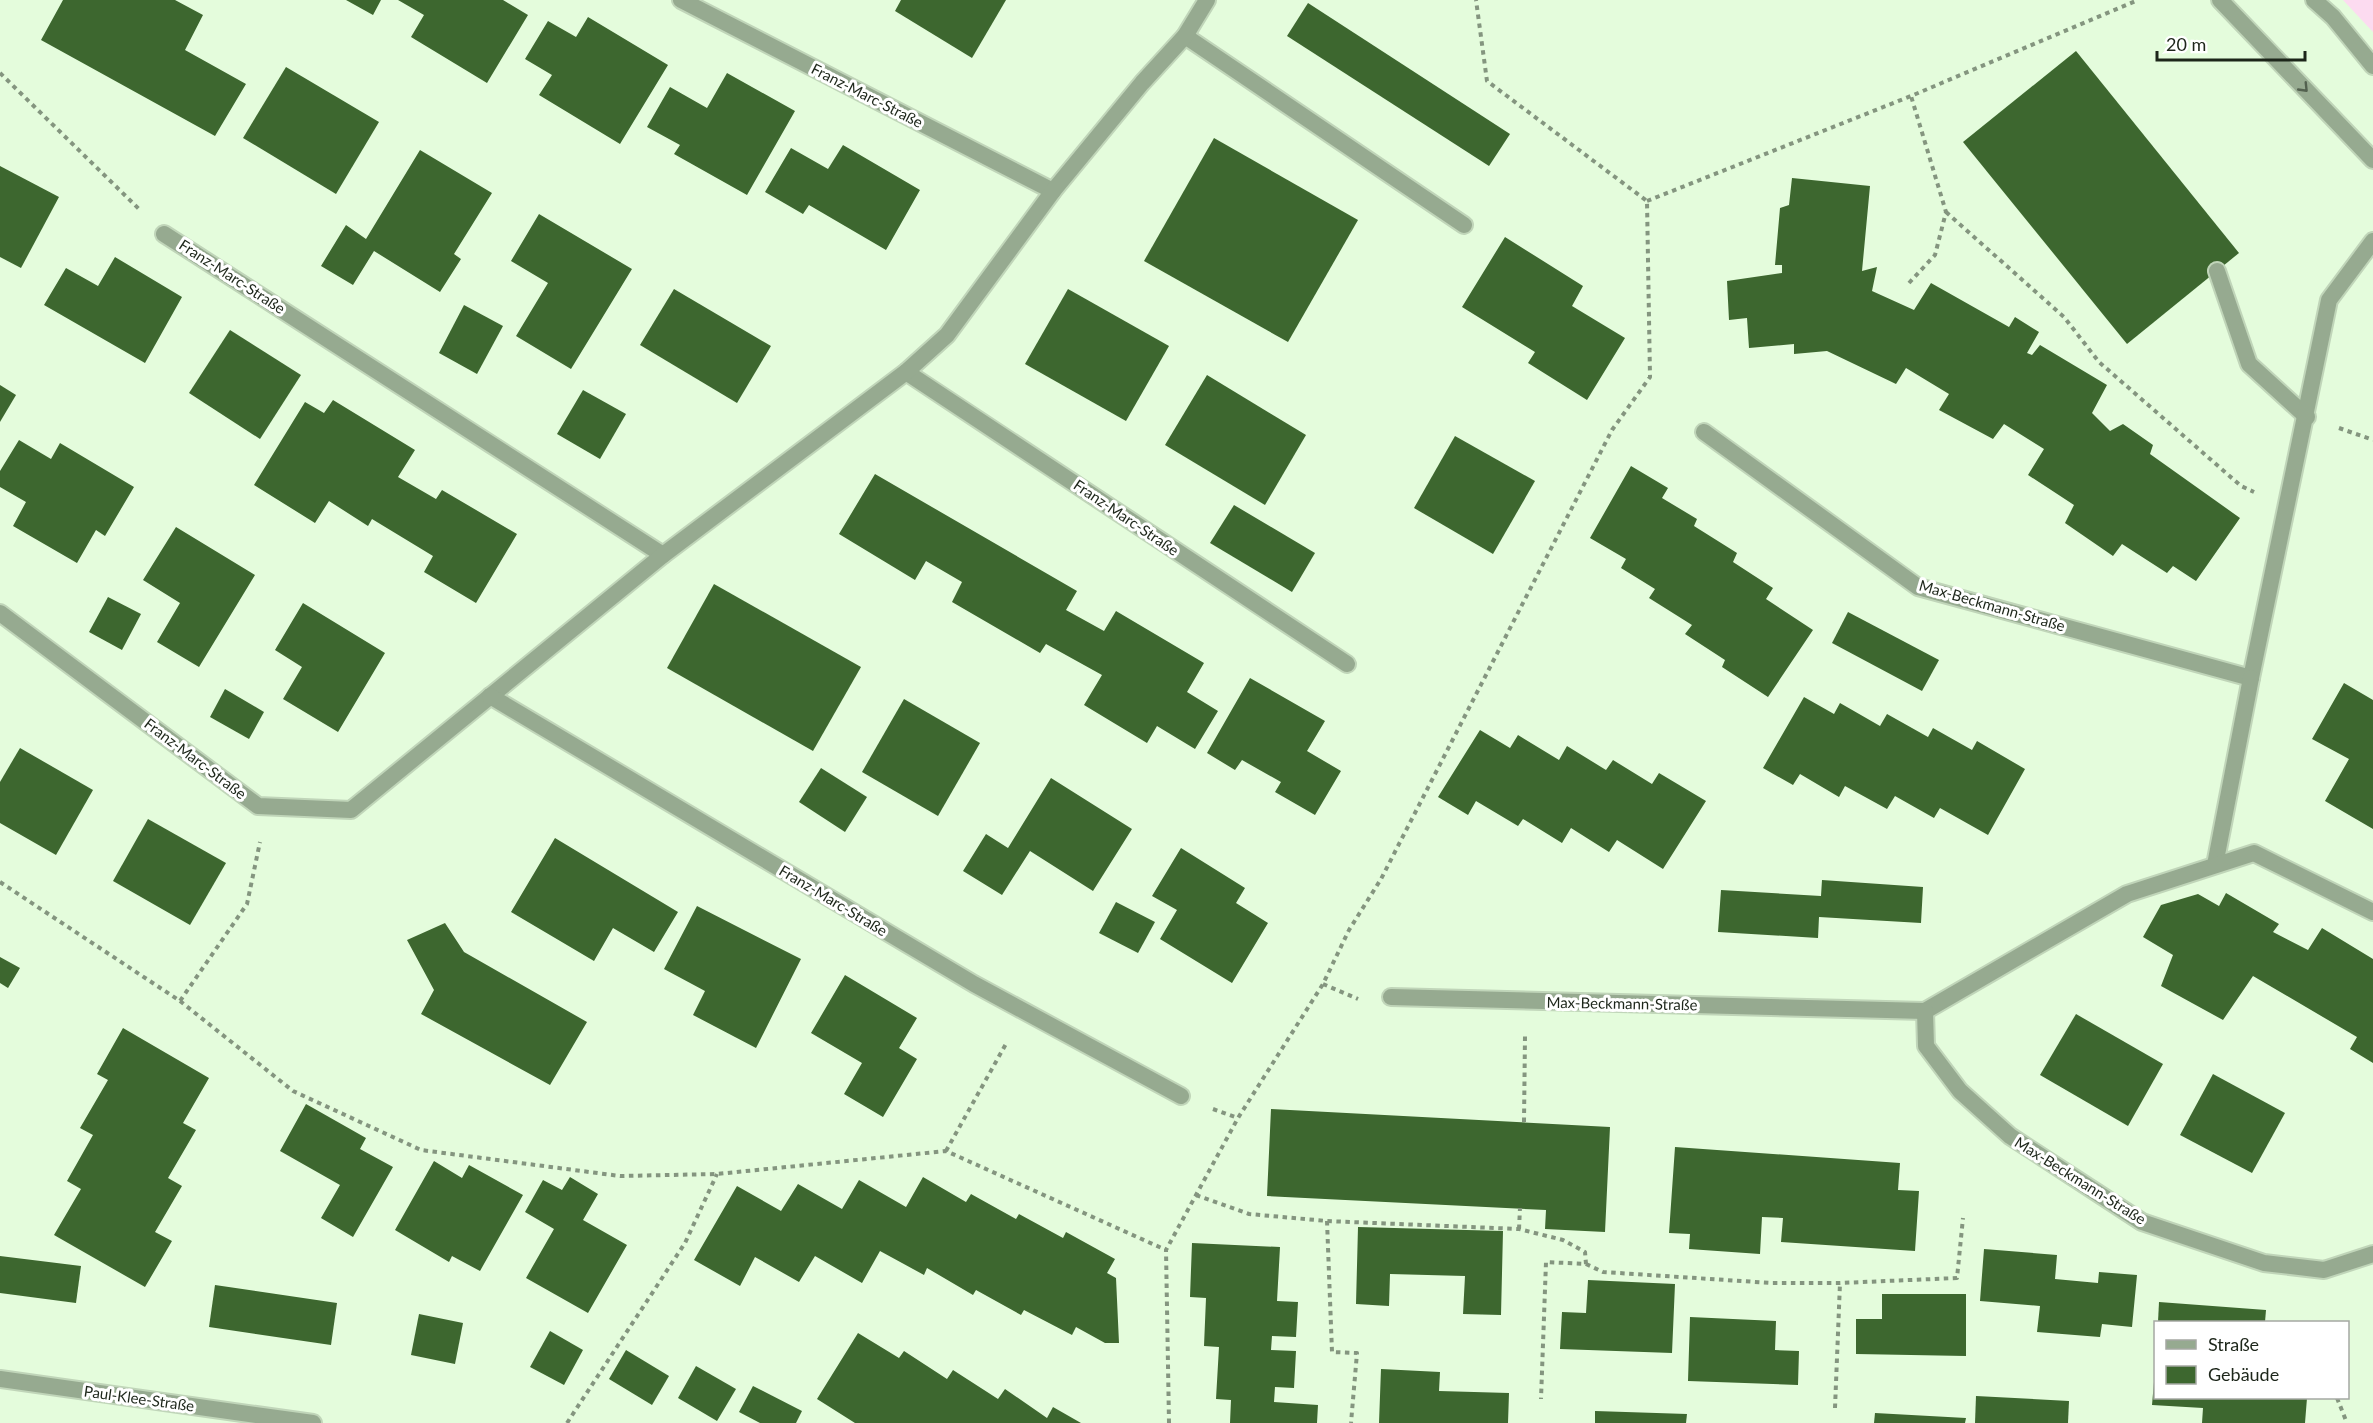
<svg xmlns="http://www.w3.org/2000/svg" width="2373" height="1423" viewBox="0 0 2373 1423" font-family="Lato,sans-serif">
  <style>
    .green { fill: #fcdbf0 }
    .building { fill: #3d672f }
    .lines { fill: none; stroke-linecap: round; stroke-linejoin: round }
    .service-casing { stroke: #c0d5b9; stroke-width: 20 }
    .minor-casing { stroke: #c0d5b9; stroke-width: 20 }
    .tertiary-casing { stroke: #c0d5b9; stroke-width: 20 }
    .path { stroke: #84957f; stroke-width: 4; stroke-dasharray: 4.5 4.5; stroke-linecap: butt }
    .service { stroke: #96aa90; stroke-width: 16 }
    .minor { stroke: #96aa90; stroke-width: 16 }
    .tertiary { stroke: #96aa90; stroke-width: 16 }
    .oneway { stroke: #53614f }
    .labels { text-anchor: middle; stroke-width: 6; stroke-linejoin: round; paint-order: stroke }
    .street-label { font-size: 15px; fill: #1d261a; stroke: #fff }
  </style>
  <rect width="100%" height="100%" fill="#e4fcdc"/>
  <polygon class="green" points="2343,0 2373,0 2373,32"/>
  <g class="building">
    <polygon points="63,0 175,0 203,15 185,50 246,84 215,136 41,40"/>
    <polygon points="346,0 381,0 373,15"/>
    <polygon points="398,0 503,0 528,15 487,83 411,37 424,15"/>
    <polygon points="901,0 1006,0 972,58 895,11"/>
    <polygon points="1308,3 1510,134 1489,166 1287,36"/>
    <polygon points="588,17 668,65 620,144 539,95 552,75 525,59 548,21 576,37"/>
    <polygon points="2076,51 2239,253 2127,344 1963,142"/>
    <polygon points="286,67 379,122 336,194 243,138"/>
    <polygon points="727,73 795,111 747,195 674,154 680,145 647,127 670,87 707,108"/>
    <polygon points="1214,138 1358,220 1288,342 1144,261"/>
    <polygon points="843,145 920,190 886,250 809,205 803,214 765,192 791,148 828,169"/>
    <polygon points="420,150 492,193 454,254 461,259 440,292 374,251 353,285 321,266 346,225 366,239"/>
    <polygon points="0,166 59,197 21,268 0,257"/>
    <polygon points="1792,178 1870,186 1862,271 1877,267 1872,291 1914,310 1931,283 2009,327 2015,317 2039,332 2027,353 2032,355 2040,345 2107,385 2092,413 2110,431 2123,424 2153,445 2150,454 2240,518 2196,581 2173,566 2167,573 2122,544 2113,556 2065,523 2074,505 2028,475 2044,449 2004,424 1993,439 1939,410 1949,394 1906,368 1896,384 1827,351 1794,354 1794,344 1749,348 1747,318 1729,320 1727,281 1782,273 1782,265 1775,265 1780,208 1789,205"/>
    <polygon points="539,214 632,269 571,369 516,336 548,283 511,261"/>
    <polygon points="1505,237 1583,286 1572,306 1625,338 1587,400 1528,363 1535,352 1462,307"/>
    <polygon points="115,257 182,297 145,363 44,305 66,268 98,286"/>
    <polygon points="674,289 771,346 737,403 640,345"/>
    <polygon points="1068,289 1169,346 1126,421 1025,364"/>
    <polygon points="464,305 503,326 477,374 439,353"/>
    <polygon points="230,330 301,375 260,439 189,393"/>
    <polygon points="1207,375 1306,435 1265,505 1165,445"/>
    <polygon points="0,385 16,395 0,422"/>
    <polygon points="583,390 626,414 600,459 557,434"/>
    <polygon points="333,400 415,450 398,477 436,499 442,490 517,534 476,603 424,572 433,556 372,519 368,526 329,501 315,523 254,485 305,402 324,413"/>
    <polygon points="1455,436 1535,481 1493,554 1414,508"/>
    <polygon points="19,440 51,459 60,443 134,487 105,536 96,530 77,563 13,526 26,502 0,487 0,471"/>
    <polygon points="1631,466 1668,488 1662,498 1697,519 1694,526 1737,553 1733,562 1773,588 1766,599 1813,630 1768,697 1722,667 1725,660 1685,634 1692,625 1649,598 1655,589 1621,568 1626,559 1590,538"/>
    <polygon points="875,474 1077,591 1066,610 1104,631 1116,611 1204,663 1187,692 1218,711 1195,749 1157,726 1147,743 1084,705 1102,675 1046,644 1040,653 952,602 962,582 926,561 915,580 839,534"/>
    <polygon points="1234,505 1315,553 1292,592 1210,543"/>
    <polygon points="176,527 255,575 199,667 157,642 180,603 143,580"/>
    <polygon points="714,584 861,667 813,751 667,668"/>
    <polygon points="108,597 141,614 122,650 89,632"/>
    <polygon points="303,603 385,653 338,732 283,699 302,667 275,650"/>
    <polygon points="1848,612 1939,660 1922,691 1832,643"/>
    <polygon points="1250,678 1325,721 1307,751 1341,771 1315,815 1275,792 1281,782 1242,760 1235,770 1207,753"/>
    <polygon points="2344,683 2373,700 2373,829 2325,801 2349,759 2312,739"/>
    <polygon points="225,689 264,712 249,739 210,717"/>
    <polygon points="1804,697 1834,714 1840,703 1880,726 1887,714 1928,737 1933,728 1972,750 1977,741 2025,769 1988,835 1940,808 1934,818 1895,796 1887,809 1845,786 1839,797 1800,774 1793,785 1763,768"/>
    <polygon points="904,699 980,743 938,816 862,772"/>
    <polygon points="1480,730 1510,748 1518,735 1559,760 1567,746 1606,770 1613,760 1652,784 1659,773 1706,801 1663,869 1617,840 1609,852 1571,828 1562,843 1523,819 1518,826 1476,801 1468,815 1438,797"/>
    <polygon points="20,748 93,790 56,855 0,823 0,782"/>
    <polygon points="821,768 867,797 845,832 799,802"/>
    <polygon points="1051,778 1132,829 1093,891 1030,851 1002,895 963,871 986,834 1008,848"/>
    <polygon points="148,819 226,863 190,925 113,881"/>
    <polygon points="555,838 678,912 654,952 613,928 594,961 511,912"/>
    <polygon points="1181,848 1245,888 1236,903 1268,923 1232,983 1160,939 1177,910 1152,896"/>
    <polygon points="1822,880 1923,887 1921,923 1819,917 1818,938 1718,932 1721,890 1821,896"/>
    <polygon points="2226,893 2279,924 2273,932 2308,950 2322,928 2373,959 2373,1063 2350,1049 2357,1037 2253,976 2223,1020 2161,986 2173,955 2143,937 2161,905 2198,894 2219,906"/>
    <polygon points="1116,902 1155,922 1138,953 1099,933"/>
    <polygon points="697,906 801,959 756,1048 693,1015 705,991 664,969"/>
    <polygon points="445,923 464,952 587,1022 550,1085 421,1014 434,990 407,940"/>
    <polygon points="0,957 20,968 8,988 0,983"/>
    <polygon points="845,975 917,1018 899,1048 917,1059 883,1117 844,1094 862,1063 811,1033"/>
    <polygon points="2076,1014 2163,1064 2128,1126 2040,1075"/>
    <polygon points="123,1028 209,1078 183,1123 196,1130 168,1178 182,1186 155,1232 172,1241 145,1287 54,1235 81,1189 67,1181 93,1135 80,1128 108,1080 97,1074"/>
    <polygon points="2213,1074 2285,1113 2252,1173 2180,1135"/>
    <polygon points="306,1104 366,1138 360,1149 393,1167 353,1237 321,1218 340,1185 280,1151"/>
    <polygon points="1271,1109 1610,1127 1605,1232 1545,1229 1546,1210 1267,1196"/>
    <polygon points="1675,1147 1900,1163 1898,1190 1919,1191 1915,1251 1781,1242 1783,1218 1762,1217 1760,1254 1689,1249 1690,1234 1669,1233"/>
    <polygon points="434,1161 462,1178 469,1165 523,1195 480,1271 452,1256 449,1262 395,1230"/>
    <polygon points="570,1177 598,1194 583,1220 627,1245 588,1313 526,1278 554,1229 525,1212 543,1180 562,1190"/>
    <polygon points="923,1177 966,1202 971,1194 1016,1219 1019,1214 1063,1238 1066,1232 1115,1259 1107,1273 1116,1278 1119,1343 1105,1343 1076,1327 1072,1335 1024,1310 1021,1315 976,1290 973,1295 927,1268 924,1275 880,1251 862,1283 815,1256 799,1282 755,1257 740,1286 694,1260 737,1186 781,1211 798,1184 842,1209 859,1180 906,1207"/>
    <polygon points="1358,1227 1503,1231 1501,1315 1463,1314 1465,1276 1390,1274 1389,1306 1356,1304"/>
    <polygon points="1192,1243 1280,1247 1277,1301 1298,1302 1296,1337 1272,1336 1271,1350 1296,1351 1294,1388 1275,1387 1274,1402 1318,1405 1317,1423 1230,1423 1231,1400 1216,1399 1219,1347 1204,1346 1206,1298 1190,1297"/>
    <polygon points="1984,1249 2057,1255 2055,1279 2098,1283 2099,1272 2137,1275 2132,1327 2102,1324 2100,1337 2037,1332 2040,1306 1980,1301"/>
    <polygon points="0,1256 81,1266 76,1303 0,1293"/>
    <polygon points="1588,1280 1675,1284 1672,1353 1560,1349 1562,1312 1586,1313"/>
    <polygon points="215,1285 337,1303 331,1345 209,1327"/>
    <polygon points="1882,1294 1966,1294 1966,1356 1856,1354 1856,1319 1882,1319"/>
    <polygon points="2159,1302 2266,1310 2265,1322 2158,1322"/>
    <polygon points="419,1314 463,1323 455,1364 411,1355"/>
    <polygon points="1690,1317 1776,1321 1775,1350 1799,1351 1798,1385 1688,1381"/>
    <polygon points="550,1331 583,1350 564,1385 530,1367"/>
    <polygon points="858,1333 899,1358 904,1351 947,1379 953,1370 998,1399 1005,1389 1047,1418 1053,1407 1081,1423 855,1423 817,1399"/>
    <polygon points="626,1350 669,1376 652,1405 609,1379"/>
    <polygon points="696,1366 736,1389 717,1421 678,1398"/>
    <polygon points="1381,1369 1440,1372 1439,1391 1509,1393 1508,1423 1379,1423"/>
    <polygon points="2154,1382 2156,1398 2307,1398 2305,1423 2202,1423 2203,1408 2152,1405"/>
    <polygon points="753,1386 802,1411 796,1423 760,1423 739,1412"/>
    <polygon points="1976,1396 2069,1401 2068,1423 1975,1423"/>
    <polygon points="1595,1411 1687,1414 1686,1423 1595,1423"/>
    <polygon points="1875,1413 1966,1418 1965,1423 1874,1423"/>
  </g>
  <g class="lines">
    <g class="service-casing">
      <polyline id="service" points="2217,271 2249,364 2307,417"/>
    </g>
    <g class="minor-casing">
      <g id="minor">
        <polyline points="681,0 1053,191"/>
        <polyline points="1185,36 1464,225"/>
        <polyline points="164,234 663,555"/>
        <polyline points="906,372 1347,664"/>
        <polyline points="1704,432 1918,587 2251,678 2329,300 2373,241"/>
        <polyline points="0,613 258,806 351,810 663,555 906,372 947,335 1053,191 1142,83 1185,36 1207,0"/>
        <polyline points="490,696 974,984 1181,1096"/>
        <polyline points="2215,865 2251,678"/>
        <polyline points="1391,997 1925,1011 2127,894 2254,853 2373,912"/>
        <polyline points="1925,1011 1926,1046 1960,1091 2010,1136 2142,1222 2264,1263 2324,1270 2373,1254"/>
        <polyline points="0,1379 313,1423"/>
      </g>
    </g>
    <g class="tertiary-casing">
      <g id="tertiary">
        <polyline points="2220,0 2373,160"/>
        <polyline points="2314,0 2333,17 2373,66"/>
      </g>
    </g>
    <g class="path">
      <polyline points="0,73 140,210"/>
      <polyline points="1647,201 1911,96 2138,0"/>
      <polyline points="1946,212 2064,317 2099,362 2241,486 2254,492"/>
      <polyline points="1909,283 1935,255 1946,212 1911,96"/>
      <polyline points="2339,428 2373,440"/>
      <polyline points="0,882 180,1001 247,904 260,842"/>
      <polyline points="1323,984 1358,999"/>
      <polyline points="180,1001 293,1091 421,1150 620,1176 717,1174 946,1151 1166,1250"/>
      <polyline points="1213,1109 1238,1118"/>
      <polyline points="1524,1122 1525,1036"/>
      <polyline points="946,1151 1007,1042"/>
      <polyline points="1196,1195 1249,1214 1327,1221 1519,1229 1563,1240 1585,1252 1586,1264 1546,1262 1541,1399"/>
      <polyline points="1327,1221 1332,1352 1357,1353 1351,1423"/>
      <polyline points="1519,1229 1520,1208"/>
      <polyline points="1586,1264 1603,1272 1772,1283 1840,1283 1957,1278 1963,1218"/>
      <polyline points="2337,1398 2347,1423"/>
      <polyline points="1835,1408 1840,1283"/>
      <polyline points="567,1423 685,1243 717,1174"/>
      <polyline points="1169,1423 1166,1250 1238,1118 1323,984 1349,930 1381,879 1612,430 1650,377 1647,201 1487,81 1476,0"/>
    </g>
    <use href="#service" class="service"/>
    <use href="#minor" class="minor"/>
    <use href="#tertiary" class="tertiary"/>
  </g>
  <defs><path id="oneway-chevron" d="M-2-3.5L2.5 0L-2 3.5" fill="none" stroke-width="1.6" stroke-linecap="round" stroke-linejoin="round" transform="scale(1.5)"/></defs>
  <use class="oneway" href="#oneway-chevron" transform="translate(2304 88) rotate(46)"/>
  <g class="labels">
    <g class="street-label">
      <text transform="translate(867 96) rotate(27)" y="5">Franz-Marc-Straße</text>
      <text transform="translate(232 277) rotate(33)" y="5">Franz-Marc-Straße</text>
      <text transform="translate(1126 518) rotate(34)" y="5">Franz-Marc-Straße</text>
      <text transform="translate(1992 606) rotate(16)" y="5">Max-Beckmann-Straße</text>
      <text transform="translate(195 759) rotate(37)" y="5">Franz-Marc-Straße</text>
      <text transform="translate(833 901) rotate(31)" y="5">Franz-Marc-Straße</text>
      <text transform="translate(1622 1004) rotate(1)" y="5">Max-Beckmann-Straße</text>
      <text transform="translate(2080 1181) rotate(32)" y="5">Max-Beckmann-Straße</text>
      <text transform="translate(139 1399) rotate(8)" y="5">Paul-Klee-Straße</text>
    </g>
  </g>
  <rect x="2154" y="1321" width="195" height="78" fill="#ffffff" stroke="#a5a8a3" stroke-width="1.5"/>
  <rect x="2166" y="1340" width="30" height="9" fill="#96aa90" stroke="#a5a8a3" stroke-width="1.5"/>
  <text x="2208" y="1351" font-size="18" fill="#1d261a">Straße</text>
  <rect x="2166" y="1366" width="30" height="18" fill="#3d672f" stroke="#a5a8a3" stroke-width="1.5"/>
  <text x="2208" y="1381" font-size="18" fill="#1d261a">Gebäude</text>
  <path d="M2157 51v9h148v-9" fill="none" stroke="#1d261a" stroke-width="3"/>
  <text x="2166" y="51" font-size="18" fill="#1d261a" stroke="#ffffff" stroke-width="4.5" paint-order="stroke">20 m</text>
</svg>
